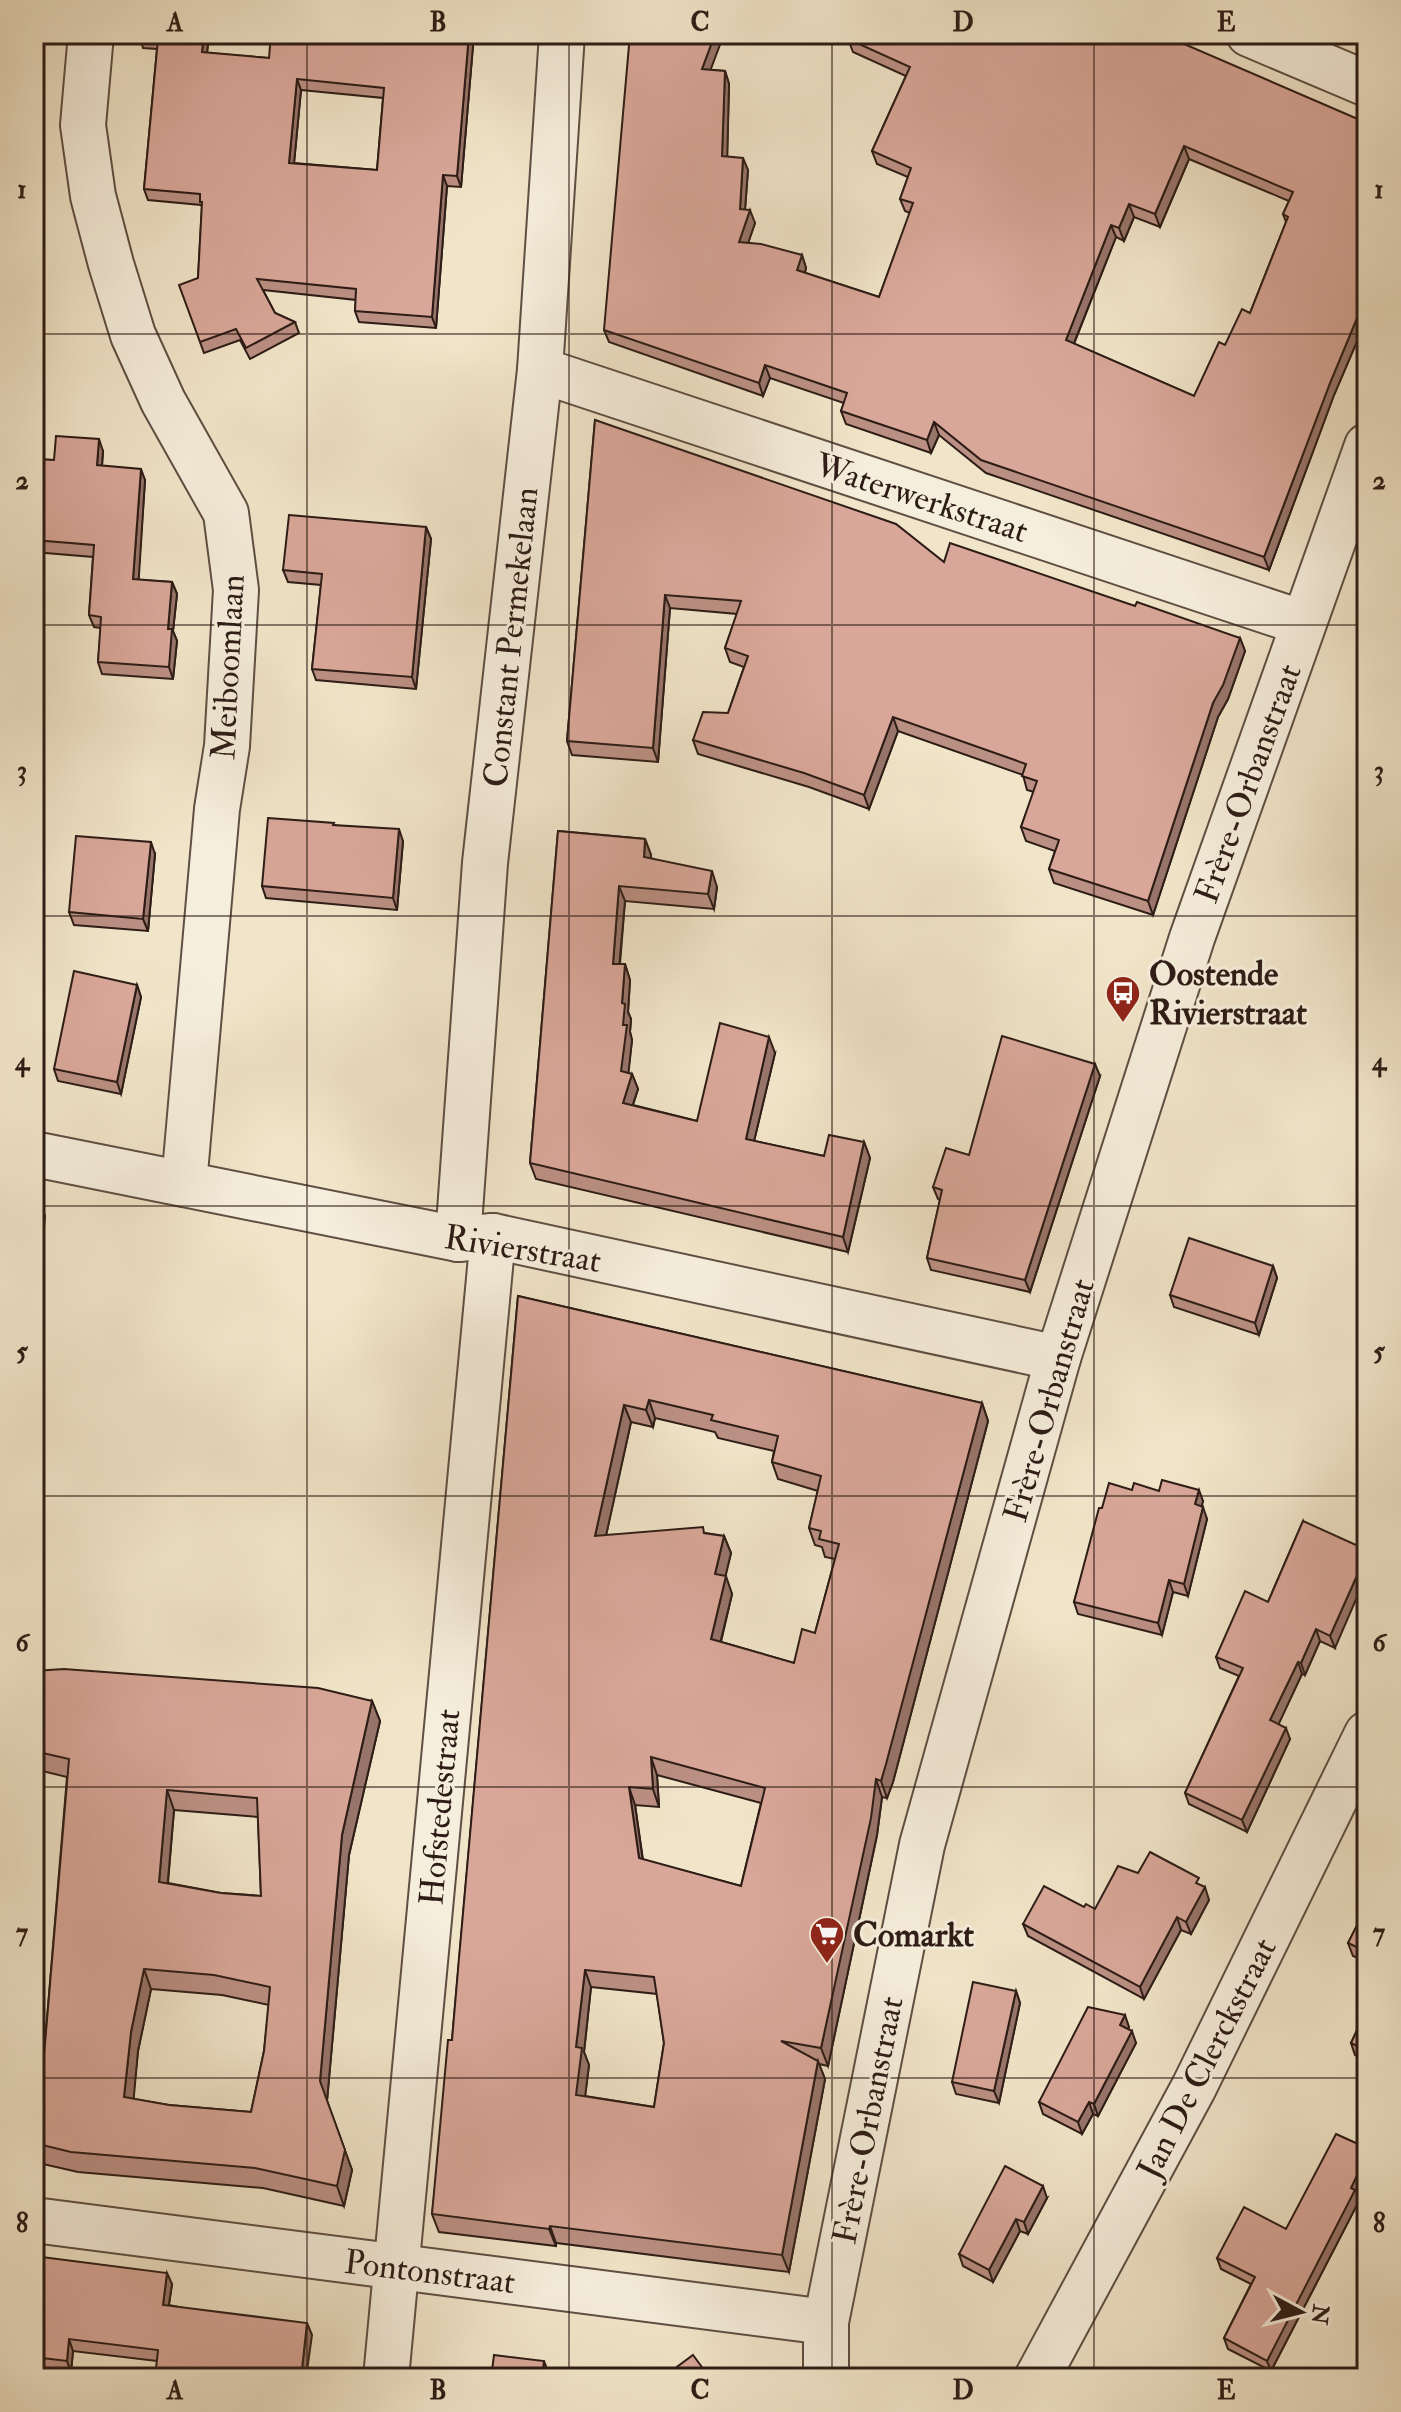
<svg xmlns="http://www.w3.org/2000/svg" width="1401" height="2412" viewBox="0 0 1401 2412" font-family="'IM FELL Double Pica',serif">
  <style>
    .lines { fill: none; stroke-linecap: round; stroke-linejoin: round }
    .minor-casing { stroke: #5e4e43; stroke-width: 48 }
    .minor { stroke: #f6eedc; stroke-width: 44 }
    .wall { fill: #bb9084; stroke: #2d1c16; stroke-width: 2; fill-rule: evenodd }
    .shaded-wall { fill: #98756b; stroke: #2d1c16; stroke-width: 2 }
    .building { fill: #d9a799; stroke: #2d1c16; stroke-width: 2; fill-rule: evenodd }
    .grid { fill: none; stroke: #2d1c16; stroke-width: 2; stroke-opacity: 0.55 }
    .labels { text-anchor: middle; stroke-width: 6; stroke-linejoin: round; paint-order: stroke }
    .street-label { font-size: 34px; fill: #2d1c16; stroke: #f6eedc }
    .poi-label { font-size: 34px; font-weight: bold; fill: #2d1c16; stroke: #f6eedc; text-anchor: start }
    .neatline { fill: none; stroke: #2d1c16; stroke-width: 3 }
    .grid-label { font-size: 26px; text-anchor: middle; font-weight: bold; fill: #2d1c16 }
  </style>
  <rect width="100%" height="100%" fill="#f1e5c9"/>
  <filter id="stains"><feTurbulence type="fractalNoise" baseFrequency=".0025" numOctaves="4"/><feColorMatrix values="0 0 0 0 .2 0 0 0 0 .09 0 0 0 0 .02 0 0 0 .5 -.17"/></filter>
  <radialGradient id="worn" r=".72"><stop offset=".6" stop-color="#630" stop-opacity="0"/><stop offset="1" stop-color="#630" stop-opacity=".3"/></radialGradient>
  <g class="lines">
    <g class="minor-casing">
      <g id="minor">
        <polyline points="91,34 83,125 93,196 111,264 133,335 163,401 226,513 236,590 227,746 217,809 184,1184"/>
        <polyline points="1249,34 1367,84"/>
        <polyline points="540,370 1303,623"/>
        <polyline points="34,1154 458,1239 493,1236 1058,1358"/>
        <polyline points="458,1239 485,863 540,370 562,34"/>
        <polyline points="34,2220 826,2322"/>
        <polyline points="386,2378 493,1236"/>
        <polyline points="826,2378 826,2322 922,1845 1058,1358 1192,938 1367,446"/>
        <polyline points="1037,2378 1194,2087 1367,1734"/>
      </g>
    </g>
    <use href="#minor" class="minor"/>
  </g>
  <g class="wall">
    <path d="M139 34H209L207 53 269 58 474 34 461 187 447 186 436 328 359 322 355 311 356 300 263 290 275 313 295 322 299 333 250 359 240 340 204 353 200 342 198 278 202 207 201 205 148 200 144 189 157 49 143 48ZM301 90 383 98 377 170 294 163Z"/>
    <path d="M848 39 1367 123V318L1334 395 1269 570 986 473 939 435 931 453 846 424 841 411 844 403 770 378 763 396 609 342 604 330 711 70 725 71 729 84 727 156 748 170 745 210 755 223 748 243 802 255 806 268 805 273 879 297 910 213 905 211 900 199 908 177 877 164 872 151 906 76 853 52ZM1189 159 1289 201 1283 214 1286 222 1250 313 1225 345 1194 396 1074 344 1116 237 1124 241 1134 217 1160 227Z"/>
    <polygon points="34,241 42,253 39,297 43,309 41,338 44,345 40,391 34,391"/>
    <polygon points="595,420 944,562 1135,606 1240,638 1245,651 1228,699 1218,717 1153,915 1054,883 1049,869 1055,851 1026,841 1021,827 1034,792 1027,790 1023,775 898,731 869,809 809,787 698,754 693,740 728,713 744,667 730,662 725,648 737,614 670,608 658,762 572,755 567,741"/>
    <polygon points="103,451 102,466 145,480 138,580 172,582 177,594 173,631 177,641 173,679 102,674 98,662 101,628 94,627 89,615 93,557 34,552 34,459 54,460"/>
    <polygon points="426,527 431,539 416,689 316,680 312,669 321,585 288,582 283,570"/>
    <polygon points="334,825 403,841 397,910 266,898 262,886"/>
    <polygon points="558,831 645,839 651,855 651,858 717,887 714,909 625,901 620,964 625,964 630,980 628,1012 631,1019 630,1032 632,1040 628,1073 632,1074 638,1089 633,1105 697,1121 775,1053 754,1141 824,1156 864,1142 870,1158 848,1252 536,1179 530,1163"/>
    <polygon points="155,854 148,931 74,925 69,912"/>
    <polygon points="137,985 141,997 121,1094 58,1081 54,1069"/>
    <polygon points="1100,1076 1030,1292 931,1270 927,1258 940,1200 938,1199 933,1187 969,1155"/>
    <polygon points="1273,1266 1277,1278 1259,1335 1174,1307 1170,1295"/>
    <path d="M518 1296 982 1403 988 1421 893 1782 887 1798 882 1797 877 1835 828 2066 819 2064 825 2079 789 2272 556 2243V2246L439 2232 432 2214 452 2040ZM655 1418 715 1432 718 1438 774 1451 772 1462 778 1479 818 1491 809 1528 815 1545 822 1547 825 1557 835 1559 815 1633 794 1663 721 1642 732 1594 725 1576 731 1553 724 1536 705 1533 606 1535 631 1422 653 1427ZM657 1775 761 1803 741 1886 643 1860 635 1805 659 1807ZM591 1987 657 1994 664 2043 654 2107 585 2096 589 2065 584 2052Z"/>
    <polygon points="1132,1490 1159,1491 1203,1501 1201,1506 1207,1519 1188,1596 1173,1592 1162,1635 1078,1614 1074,1602 1102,1508"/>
    <polygon points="1303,1521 1335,1648 1320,1641 1305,1675 1302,1674 1278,1724 1290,1739 1247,1832 1189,1804 1185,1793 1239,1676 1220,1668 1216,1657 1268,1602"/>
    <path d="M34 1671 372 1701 380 1721 349 1855 327 2101 352 2170 344 2206 263 2188 78 2172 34 2162V2110L42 2079 67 1777 34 1769ZM174 1810 258 1817 261 1896 221 1893 168 1883ZM151 1989 222 1995 269 2005 264 2051 251 2112 169 2105 133 2099 138 2051Z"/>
    <polygon points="1138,1873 1202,1886 1209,1900 1191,1934 1181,1930 1144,1999 1028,1936 1023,1924 1084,1907 1095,1909"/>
    <polygon points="1367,1907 1367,1962 1353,1956 1348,1943"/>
    <polygon points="1016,1991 1020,2003 999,2103 956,2094 952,2082"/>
    <polygon points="1367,2009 1367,2061 1355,2055 1351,2043"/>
    <polygon points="1129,2027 1128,2029 1136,2043 1098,2116 1093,2114 1082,2134 1043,2114 1039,2102"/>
    <polygon points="1367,2148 1367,2173 1357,2195 1359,2201 1271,2371 1228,2349 1224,2338 1251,2284 1221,2269 1217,2258 1286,2229"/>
    <polygon points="1047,2198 1028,2234 1020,2231 993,2282 963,2266 959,2254"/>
    <polygon points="34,2256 172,2284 169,2305 312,2335 157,2361 73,2351 71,2372 36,2368 34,2363"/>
  </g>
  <g class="shaded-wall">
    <polygon points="204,34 209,34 206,63 202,52"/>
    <polygon points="469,34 474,34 461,187 457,176"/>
    <polygon points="715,34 724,34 706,82 702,69"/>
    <polygon points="725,71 729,84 727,168 722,156"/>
    <polygon points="297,79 301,90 293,174 289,163"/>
    <polygon points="1184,146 1189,159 1160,227 1155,214"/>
    <polygon points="743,158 748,170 744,222 740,209"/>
    <polygon points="443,175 447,186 436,328 432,317"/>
    <polygon points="1129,204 1134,217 1124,241 1119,228"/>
    <polygon points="750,210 755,223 744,255 739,242"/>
    <polygon points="1111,225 1116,237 1070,353 1066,340"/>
    <polygon points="38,242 42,253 39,297 43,309 41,338 44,345 40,391 35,380 34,297"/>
    <polygon points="802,255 806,268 801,283 797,270"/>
    <polygon points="1367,294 1367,318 1334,395 1269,570 1264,557 1330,383"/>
    <polygon points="765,365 770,378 763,396 759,383"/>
    <polygon points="934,422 939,435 931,453 927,440"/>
    <polygon points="99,439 103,451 101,477 97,465"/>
    <polygon points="141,469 145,480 138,591 133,579"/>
    <polygon points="426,527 431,539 416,689 412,677"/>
    <polygon points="172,582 177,594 173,631 177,641 173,679 169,667 168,629"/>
    <polygon points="665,595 670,608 658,762 653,748"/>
    <polygon points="1240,638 1245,651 1228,699 1218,717 1153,915 1148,901 1213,703"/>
    <polygon points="893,717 898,731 869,809 864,795"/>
    <polygon points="399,829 403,841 397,910 393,898"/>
    <polygon points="645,839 651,855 650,872 644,857"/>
    <polygon points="151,842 155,854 148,931 143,919"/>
    <polygon points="712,871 717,887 714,909 708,894"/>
    <polygon points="619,886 625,901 618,979 613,964"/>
    <polygon points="625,964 630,980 628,1012 631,1019 630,1032 632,1040 627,1087 621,1071 623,1025 622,1003"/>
    <polygon points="137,985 141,997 121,1094 117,1082"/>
    <polygon points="769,1037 775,1053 751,1154 746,1139"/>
    <polygon points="1095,1064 1100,1076 1030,1292 1025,1280"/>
    <polygon points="632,1074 638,1089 628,1119 623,1103"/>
    <polygon points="864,1142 870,1158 848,1252 843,1237"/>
    <polygon points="38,1196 45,1216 34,1342 34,1239"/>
    <polygon points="1273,1266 1277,1278 1259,1335 1255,1323"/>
    <polygon points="649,1400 655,1418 653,1427 646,1410"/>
    <polygon points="982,1403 988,1421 893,1782 887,1798 881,1781"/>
    <polygon points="624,1405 631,1422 602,1554 595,1536"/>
    <polygon points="1199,1490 1203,1501 1199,1516 1195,1504"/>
    <polygon points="1203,1507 1207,1519 1188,1596 1184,1584"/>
    <polygon points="724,1536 731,1553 722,1591 715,1574"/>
    <polygon points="1367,1553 1367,1574 1335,1648 1330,1636"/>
    <polygon points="726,1576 732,1594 717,1656 711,1639"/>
    <polygon points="1169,1580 1173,1592 1162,1635 1158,1623"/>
    <polygon points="1316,1629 1320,1641 1305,1675 1301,1663"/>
    <polygon points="1298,1662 1302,1674 1275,1732 1270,1720"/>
    <polygon points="372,1701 380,1721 349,1855 327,2101 352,2170 344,2206 337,2186 320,2081 342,1835"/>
    <polygon points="1286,1728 1290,1739 1247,1832 1242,1820"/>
    <polygon points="651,1757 657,1775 659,1807 653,1789"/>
    <polygon points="876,1779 882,1797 877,1835 828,2066 821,2048"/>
    <polygon points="629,1787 635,1805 645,1876 639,1858"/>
    <polygon points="167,1790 174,1810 166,1902 159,1882"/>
    <polygon points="1205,1887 1209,1900 1191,1934 1186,1922"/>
    <polygon points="1177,1917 1181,1930 1144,1999 1140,1987"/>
    <polygon points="144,1969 151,1989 138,2051 132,2117 124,2097 131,2032"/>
    <polygon points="585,1970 591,1987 584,2052 589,2065 583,2113 576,2095 576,2047"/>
    <polygon points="1016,1991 1020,2003 999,2103 994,2091"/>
    <polygon points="1125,2015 1129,2027 1124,2037 1120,2025"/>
    <polygon points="1132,2031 1136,2043 1098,2116 1094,2104"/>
    <polygon points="818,2061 825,2079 789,2272 782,2255"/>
    <polygon points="1089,2102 1093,2114 1082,2134 1078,2122"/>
    <polygon points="1367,2154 1367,2173 1357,2195 1359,2201 1271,2371 1267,2361"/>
    <polygon points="1043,2186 1047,2198 1028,2234 1024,2222"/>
    <polygon points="1016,2219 1020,2231 993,2282 989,2270"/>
    <polygon points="550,2226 556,2243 556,2246 549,2229"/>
    <polygon points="167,2273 172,2284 167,2316 163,2305"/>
    <polygon points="307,2323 312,2335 306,2378 301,2378"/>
    <polygon points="69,2339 73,2351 71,2372 67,2361"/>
    <polygon points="544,2361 550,2377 550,2378 542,2378"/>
  </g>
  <g class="building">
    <path d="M139 34H204L202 52 269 58 271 34H469L457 176 443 175 432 317 355 311 356 289 257 279 275 313 295 322 246 348 236 329 200 342 179 285 198 278 202 202H200V194L144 189 158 39 139 37ZM297 79 384 88 377 170 289 163Z"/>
    <path d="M630 34H715L702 69 725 71 722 156 743 158 740 209 750 210 739 242 761 244 802 255 797 270 879 297 913 203 900 199 911 168 872 151 910 67 848 39 851 34H1161L1367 123V294L1330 383 1264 557 981 460 934 422 927 440 841 411 847 393 765 365 759 383 604 330ZM1184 146 1293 192 1283 214 1288 217 1250 313 1242 309 1225 345 1219 342 1194 396 1066 340 1111 225 1119 228 1129 204 1155 214Z"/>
    <polygon points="34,241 38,242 34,297 39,297 36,333 40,334 35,380 34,380"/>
    <polygon points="595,420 896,524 944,562 950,543 1135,606 1137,602 1240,638 1223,685 1213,703 1148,901 1049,869 1059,840 1021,827 1037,781 1022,776 1026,764 893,717 864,795 804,773 693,740 703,712 728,713 748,656 725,648 741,601 665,595 653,748 567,741"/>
    <polygon points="56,436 99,439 97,465 141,469 133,579 172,582 168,629 172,629 169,667 98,662 101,617 89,615 94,545 34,540 34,459 54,460"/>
    <polygon points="289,515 426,527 412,677 312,669 322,574 283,570"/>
    <polygon points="268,818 334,823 333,825 399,829 393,898 262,886"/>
    <polygon points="558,831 645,839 644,857 712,871 708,894 619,886 613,964 625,964 622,1003 625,1004 623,1025 627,1025 621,1071 632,1074 623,1103 697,1121 720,1023 769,1037 746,1139 824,1156 829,1135 864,1142 843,1237 530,1163"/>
    <polygon points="76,836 151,842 143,919 69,912"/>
    <polygon points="74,971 137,985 117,1082 54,1069"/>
    <polygon points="1002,1036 1095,1064 1025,1280 927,1258 942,1190 933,1187 946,1148 969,1155"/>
    <polygon points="34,1195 38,1196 34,1239"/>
    <polygon points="1189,1238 1273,1266 1255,1323 1170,1295"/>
    <path d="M518 1296 982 1403 886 1764 881 1781 876 1779 871 1818 821 2048 781 2041 818 2061 782 2255 550 2226 549 2229 432 2214 448 2040H452L459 1958ZM649 1400 713 1415 711 1420 778 1436 772 1462 821 1476 809 1528 821 1531 819 1539 839 1544 815 1633 802 1629 794 1663 711 1639 726 1576 715 1574 724 1536 704 1533 703 1527 595 1536 624 1405 646 1410ZM651 1757 765 1788 741 1886 639 1858 629 1787 653 1789ZM585 1970 654 1977 664 2043 654 2107 576 2095 582 2048 576 2047Z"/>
    <polygon points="1162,1480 1199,1490 1195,1504 1203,1507 1184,1584 1169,1580 1158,1623 1074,1602 1099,1508 1102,1508 1109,1483 1132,1490 1134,1483 1159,1491"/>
    <polygon points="1303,1521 1367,1550 1367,1553 1330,1636 1316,1629 1301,1663 1298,1662 1270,1720 1286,1728 1242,1820 1185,1793 1243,1668 1216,1657 1245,1591 1268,1602"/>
    <path d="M64 1669 318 1688 372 1701 342 1835 320 2081 345 2150 337 2186 255 2168 71 2152 34 2143V2110L42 2079 69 1759 34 1751V1671ZM167 1790 257 1798 261 1896 221 1893 159 1882ZM144 1969 214 1975 270 1987 264 2051 251 2112 169 2105 124 2097 131 2032Z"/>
    <polygon points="1150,1852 1199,1878 1196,1883 1205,1887 1186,1922 1177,1917 1140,1987 1023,1924 1044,1886 1084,1907 1086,1904 1095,1909 1118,1866 1138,1873"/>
    <polygon points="1366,1907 1367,1907 1367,1952 1348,1943"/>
    <polygon points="973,1982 1016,1991 994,2091 952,2082"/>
    <polygon points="1088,2007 1125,2015 1120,2025 1132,2031 1094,2104 1089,2102 1078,2122 1039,2102"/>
    <polygon points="1367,2009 1367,2051 1351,2043"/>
    <polygon points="1336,2134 1367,2148 1367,2154 1351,2188 1355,2190 1267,2361 1224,2338 1255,2277 1217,2258 1244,2207 1286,2229"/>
    <polygon points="1005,2166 1043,2186 1024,2222 1016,2219 989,2270 959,2254"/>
    <polygon points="34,2256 167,2273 163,2305 307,2323 301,2378 155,2378 158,2350 69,2339 67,2361 34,2357"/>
    <polygon points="494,2355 544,2361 542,2378 491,2378"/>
    <polygon points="693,2355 710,2378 662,2378"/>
  </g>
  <path class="grid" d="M307 34V2378M569 34V2378M832 34V2378M1094 34V2378M34 334H1367M34 625H1367M34 916H1367M34 1206H1367M34 1496H1367M34 1787H1367M34 2078H1367"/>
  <defs>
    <g id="bus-pin" transform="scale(1.8)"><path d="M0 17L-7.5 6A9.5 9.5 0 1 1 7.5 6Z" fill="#8f2418" stroke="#f6eedc"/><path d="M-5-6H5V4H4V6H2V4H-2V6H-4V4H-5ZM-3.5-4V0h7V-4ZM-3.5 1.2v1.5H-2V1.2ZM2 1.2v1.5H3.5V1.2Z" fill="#fff"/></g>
    <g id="supermarket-pin" transform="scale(1.8)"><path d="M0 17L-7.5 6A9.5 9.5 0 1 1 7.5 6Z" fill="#8f2418" stroke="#f6eedc"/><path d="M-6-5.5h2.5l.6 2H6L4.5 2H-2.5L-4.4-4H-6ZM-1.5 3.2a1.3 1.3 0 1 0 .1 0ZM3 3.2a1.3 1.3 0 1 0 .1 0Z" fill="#fff"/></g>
  </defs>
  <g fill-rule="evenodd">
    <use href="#bus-pin" x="1123" y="993"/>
    <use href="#supermarket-pin" x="827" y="1934"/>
  </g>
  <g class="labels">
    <g class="street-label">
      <text transform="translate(922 497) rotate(18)" y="12">Waterwerkstraat</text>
      <text transform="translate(510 637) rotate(-84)" y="12">Constant Permekelaan</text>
      <text transform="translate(227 667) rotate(-87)" y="12">Meiboomlaan</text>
      <text transform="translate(1247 783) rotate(-70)" y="12">Frère-Orbanstraat</text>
      <text transform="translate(523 1248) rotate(9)" y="12">Rivierstraat</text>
      <text transform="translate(1048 1400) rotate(-74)" y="12">Frère-Orbanstraat</text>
      <text transform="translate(439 1807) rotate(-85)" y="12">Hofstedestraat</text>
      <text transform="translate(1206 2058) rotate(-63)" y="12">Jan De Clerckstraat</text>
      <text transform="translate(867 2120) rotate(-79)" y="12">Frère-Orbanstraat</text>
      <text transform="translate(430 2271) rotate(7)" y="12">Pontonstraat</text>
    </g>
    <g class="poi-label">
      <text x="1149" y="985">Oostende<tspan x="1149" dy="39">Rivierstraat</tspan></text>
      <text x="853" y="1946">Comarkt</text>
    </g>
  </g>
  <rect width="1401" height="2412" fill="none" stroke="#f1e5c9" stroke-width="88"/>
  <g transform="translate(1301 2312) rotate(97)" stroke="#f6eedc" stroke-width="6" paint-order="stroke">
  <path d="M0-6L14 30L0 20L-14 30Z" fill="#2d1c16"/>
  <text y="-12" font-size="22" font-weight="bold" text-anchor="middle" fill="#2d1c16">N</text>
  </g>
  <rect x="44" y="44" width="1313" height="2324" class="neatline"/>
  <g class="grid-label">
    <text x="175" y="31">A</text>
    <text x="438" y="31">B</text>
    <text x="700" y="31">C</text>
    <text x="963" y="31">D</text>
    <text x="1226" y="31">E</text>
    <text x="22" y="198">1</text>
    <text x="1379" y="198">1</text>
    <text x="22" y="489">2</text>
    <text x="1379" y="489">2</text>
    <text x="22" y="779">3</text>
    <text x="1379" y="779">3</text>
    <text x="22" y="1070">4</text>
    <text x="1379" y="1070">4</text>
    <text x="22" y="1360">5</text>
    <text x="1379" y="1360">5</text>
    <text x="22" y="1651">6</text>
    <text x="1379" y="1651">6</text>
    <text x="22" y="1941">7</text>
    <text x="1379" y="1941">7</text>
    <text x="22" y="2232">8</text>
    <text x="1379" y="2232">8</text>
    <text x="175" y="2399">A</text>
    <text x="438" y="2399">B</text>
    <text x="700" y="2399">C</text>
    <text x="963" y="2399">D</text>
    <text x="1226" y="2399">E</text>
  </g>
  <rect width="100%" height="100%" filter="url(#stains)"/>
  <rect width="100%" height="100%" fill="url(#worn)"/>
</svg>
